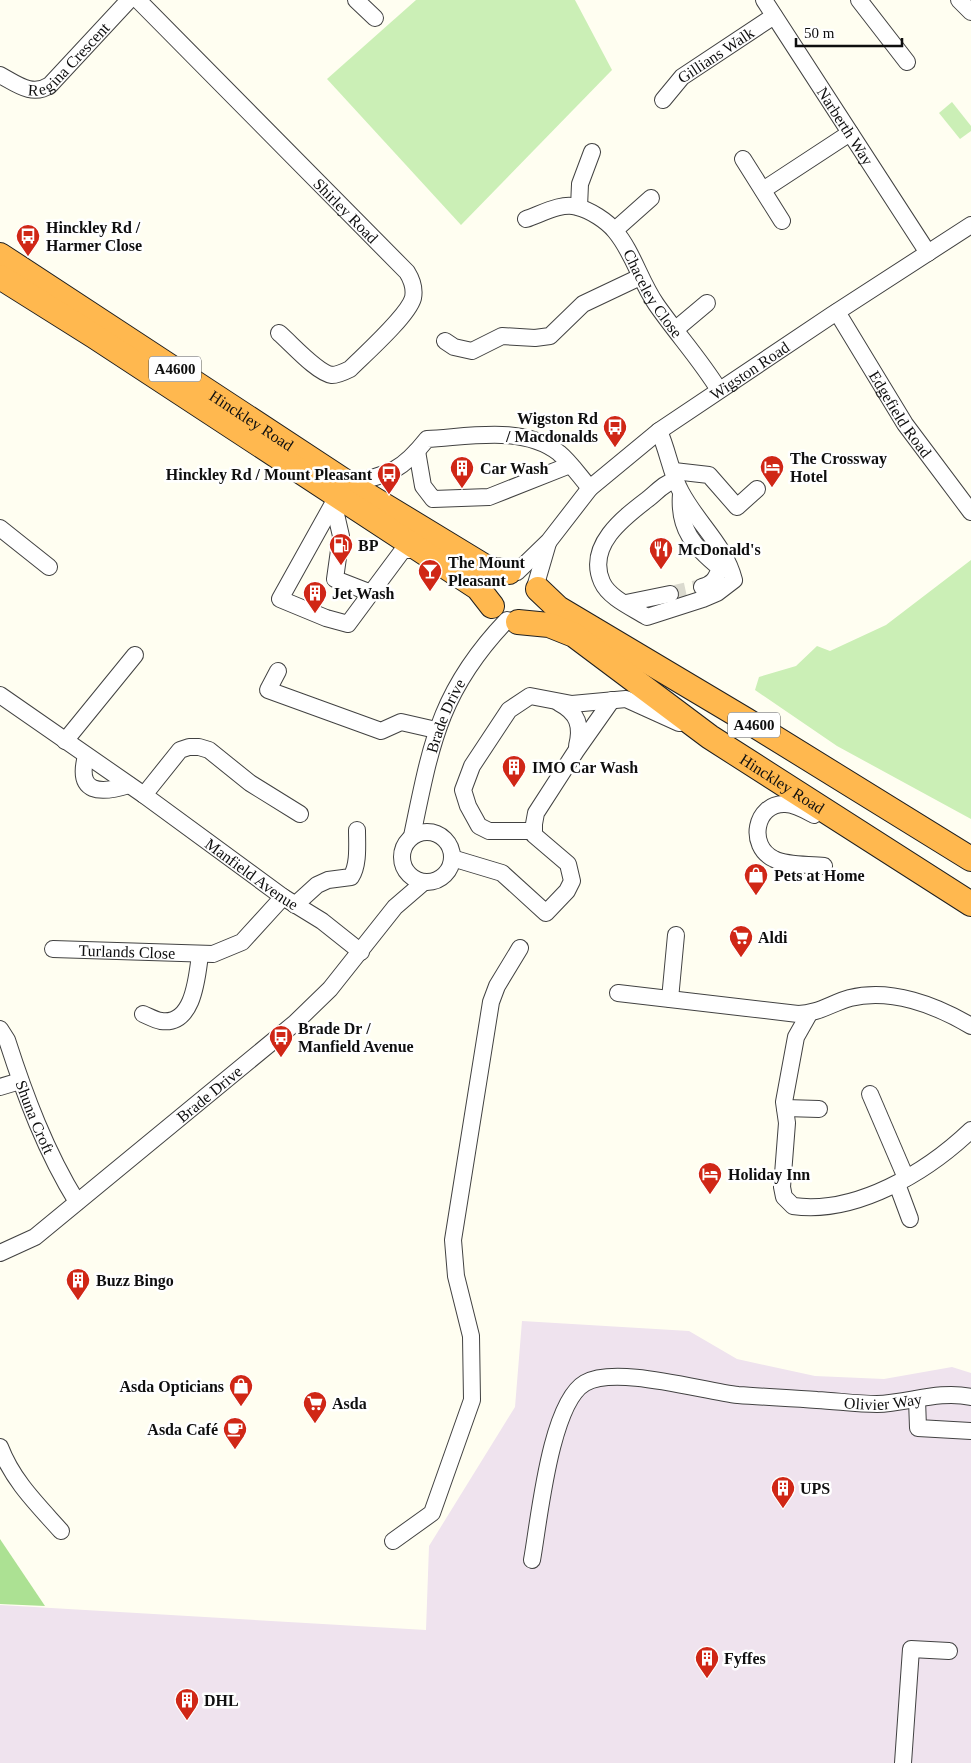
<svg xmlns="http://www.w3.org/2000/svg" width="971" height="1763" viewBox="0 0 971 1763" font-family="'Times New Roman',serif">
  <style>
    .industrial { fill: #efe3ee }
    .green { fill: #cbefb6 }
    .forest { fill: #ace193 }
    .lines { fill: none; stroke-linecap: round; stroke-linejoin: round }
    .minor-tunnel { stroke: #dbdacf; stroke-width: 16; stroke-dasharray: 16 8; stroke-linecap: butt }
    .minor-casing { stroke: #424242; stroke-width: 18 }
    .highway-casing { stroke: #202020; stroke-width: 26 }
    .minor { stroke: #fff; stroke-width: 16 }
    .highway { stroke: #ffb84f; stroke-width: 24 }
    .labels { text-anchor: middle; stroke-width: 5; stroke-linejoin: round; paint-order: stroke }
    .shield { fill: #fff; stroke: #575757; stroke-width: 1 }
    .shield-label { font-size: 15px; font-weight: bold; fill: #0f0f0f }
    .street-label { font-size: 16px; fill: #0f0f0f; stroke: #fff }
    .poi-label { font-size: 16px; font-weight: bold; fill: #0f0f0f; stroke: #fff; text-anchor: start }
  </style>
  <rect width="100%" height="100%" fill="#fffef1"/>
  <polygon class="industrial" points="522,1321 689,1331 737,1359 815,1376 884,1379 952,1367 971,1373 971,1763 0,1763 0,1605 426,1630 429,1546 515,1407"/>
  <g class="green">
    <polygon points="416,0 575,0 612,70 461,225 327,79"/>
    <polygon points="952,102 971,126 971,131 960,139 939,113"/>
    <polygon points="971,560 971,819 837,746 755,690 759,677 796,666 817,646 830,651 886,625"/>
  </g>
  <polygon class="forest" points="0,1539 45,1606 0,1604"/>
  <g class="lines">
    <polyline class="minor-tunnel" points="670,594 702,587"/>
    <g class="minor-casing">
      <g id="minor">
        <path id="s1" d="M138 0 407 272C412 280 415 288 413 298 408 316 365 354 350 369 344 372 338 375 332 375 317 373 291 343 279 333"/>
        <polyline points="356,0 375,18"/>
        <path id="s2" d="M764 0 928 253"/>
        <polyline points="859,0 907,62"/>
        <polyline points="959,0 971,12"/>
        <path id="s3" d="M0 75C17 84 32 97 50 85L129 0"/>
        <path id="s4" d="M663 100 682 77 774 16"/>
        <polyline points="743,159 782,221"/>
        <polyline points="763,190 850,133"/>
        <polyline points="579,207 580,184 592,152"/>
        <path id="s5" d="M526 219C541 214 562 202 577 207 590 210 607 221 615 231 633 252 640 281 656 304 676 333 700 359 719 390"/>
        <polyline points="615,230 651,198"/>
        <path id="s6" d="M837 312 905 424 971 512"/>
        <polyline points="676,329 707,303"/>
        <polyline points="445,341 454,347 472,351 502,336 535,338 550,336 583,304 640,277"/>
        <path d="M659 431C668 451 671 474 681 492 698 524 725 545 734 580L717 593 703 599 647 617C633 608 609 598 602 582 586 546 623 518 648 499 658 491 663 484 675 480"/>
        <polyline points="417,451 423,486 433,499 489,497 570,465"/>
        <polyline points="674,471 709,475 737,507 757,489"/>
        <path d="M349 484C389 474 401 472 427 439 469 437 523 425 559 453 571 463 580 477 590 488"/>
        <path d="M681 494C678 529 694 547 720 568 716 579 713 584 702 587"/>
        <polyline points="332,497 341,536 335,579 371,593 403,550 419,550"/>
        <polyline points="334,502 280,599 326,618 348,624 371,593"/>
        <polyline points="0,528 49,567"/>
        <path id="s7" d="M517 572 549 541 590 488 659 431 832 315 971 225"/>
        <polyline points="536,584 548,543"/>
        <polyline points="626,603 670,594"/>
        <polyline points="278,671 268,690 381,731 401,722 436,730"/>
        <path id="s8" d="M0 695 144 795 283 897 322 921 361 952"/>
        <path d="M559 703C578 713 582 726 577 746"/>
        <polyline points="65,741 135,655"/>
        <path d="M86 756C76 794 100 794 129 785"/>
        <polyline points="144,795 180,750 189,747 199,747 209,750 250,783 300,814"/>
        <path d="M814 815C805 810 795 804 785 804 755 803 747 846 774 859 787 866 809 864 824 866"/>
        <polyline points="533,831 489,831 479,826 468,806 463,790 472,766 509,710 530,696 572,704 626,699 679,723"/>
        <circle cx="427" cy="857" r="25"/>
        <path id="s9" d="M412 836C431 745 439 691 507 620"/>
        <polyline points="452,858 502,873 546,913 567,891 572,881 568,864 534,835 534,824 536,813 576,751 612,700"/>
        <path d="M295 905 317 885 328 880 351 877C359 865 357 844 357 830"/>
        <path id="s10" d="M53 949 213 954 242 942 283 897"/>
        <path d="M618 993 798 1014C817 1014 832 1003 850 998 891 988 936 1005 971 1026"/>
        <polyline points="670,999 676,935"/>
        <path d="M143 1014C148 1016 155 1020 161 1021 194 1026 197 976 200 955"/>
        <path d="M809 1014 796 1037 784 1102 787 1123 782 1187 784 1197 793 1206C856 1215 927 1172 971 1130"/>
        <path id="s11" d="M0 1029 7 1040C25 1096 46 1152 77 1202"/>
        <polyline points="0,1087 20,1081"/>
        <polyline points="870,1094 906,1178"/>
        <polyline points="785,1108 819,1109"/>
        <polyline points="897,1184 910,1219"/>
        <path id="s12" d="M0 1253 35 1237 295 1023 330 989 395 907 424 882"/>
        <polyline points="917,1399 918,1428 971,1431"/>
        <path d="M0 1447C13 1481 37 1504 61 1531"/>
        <polyline points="393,1541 432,1513 472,1400 471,1336 456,1276 453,1240 491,1002 497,986 520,948"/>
        <path id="s13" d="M532 1560C539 1522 550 1403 585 1383 616 1365 702 1391 738 1395 764 1397 791 1398 817 1400 837 1401 857 1404 877 1404 908 1403 940 1390 971 1397"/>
        <polyline points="903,1763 911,1649 949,1651"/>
      </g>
    </g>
    <g class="highway-casing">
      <g id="highway">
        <path id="s14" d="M0 255 349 484 489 569 509 572"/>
        <polyline points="0,277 94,336 478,588 492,606"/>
        <polyline points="538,589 558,608 746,720 971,859"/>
        <path id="s15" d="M518 622 549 625 574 635 710 737 971 904"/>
      </g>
    </g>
    <use href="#minor" class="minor"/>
    <use href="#highway" class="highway"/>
  </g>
  <defs>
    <g id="bus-pin" transform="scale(1.25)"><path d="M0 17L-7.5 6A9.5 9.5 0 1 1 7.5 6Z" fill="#d02716" stroke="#fff"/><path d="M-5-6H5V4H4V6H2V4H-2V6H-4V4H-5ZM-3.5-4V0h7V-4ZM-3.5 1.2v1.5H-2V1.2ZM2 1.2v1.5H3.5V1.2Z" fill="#fff"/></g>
    <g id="hotel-pin" transform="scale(1.25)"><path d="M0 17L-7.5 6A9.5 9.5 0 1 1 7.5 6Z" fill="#d02716" stroke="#fff"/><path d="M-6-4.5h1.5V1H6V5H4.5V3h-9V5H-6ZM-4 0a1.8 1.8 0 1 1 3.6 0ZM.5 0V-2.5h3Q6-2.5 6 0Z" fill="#fff"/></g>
    <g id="building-pin" transform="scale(1.25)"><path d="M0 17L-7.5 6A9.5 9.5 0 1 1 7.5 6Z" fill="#d02716" stroke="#fff"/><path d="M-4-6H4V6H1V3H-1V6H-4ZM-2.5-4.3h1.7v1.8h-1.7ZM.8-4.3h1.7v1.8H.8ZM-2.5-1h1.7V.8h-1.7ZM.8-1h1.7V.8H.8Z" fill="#fff"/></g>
    <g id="fuel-pin" transform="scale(1.25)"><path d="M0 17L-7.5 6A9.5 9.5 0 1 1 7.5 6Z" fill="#d02716" stroke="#fff"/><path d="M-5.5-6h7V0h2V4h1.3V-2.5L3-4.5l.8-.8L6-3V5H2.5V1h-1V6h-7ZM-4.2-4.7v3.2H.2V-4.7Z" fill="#fff"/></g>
    <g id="restaurant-pin" transform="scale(1.25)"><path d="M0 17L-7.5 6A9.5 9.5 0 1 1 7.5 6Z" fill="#d02716" stroke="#fff"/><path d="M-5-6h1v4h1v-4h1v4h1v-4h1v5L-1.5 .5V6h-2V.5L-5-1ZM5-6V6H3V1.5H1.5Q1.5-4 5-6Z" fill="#fff"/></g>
    <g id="bar-pin" transform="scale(1.25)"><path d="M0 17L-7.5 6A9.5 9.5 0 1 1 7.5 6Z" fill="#d02716" stroke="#fff"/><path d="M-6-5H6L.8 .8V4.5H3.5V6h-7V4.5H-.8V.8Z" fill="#fff"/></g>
    <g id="shop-pin" transform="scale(1.25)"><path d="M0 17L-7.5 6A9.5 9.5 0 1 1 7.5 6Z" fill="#d02716" stroke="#fff"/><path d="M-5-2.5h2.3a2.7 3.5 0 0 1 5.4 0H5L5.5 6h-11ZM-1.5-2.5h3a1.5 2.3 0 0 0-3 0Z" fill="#fff"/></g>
    <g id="supermarket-pin" transform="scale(1.25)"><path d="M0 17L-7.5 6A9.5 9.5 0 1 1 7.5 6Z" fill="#d02716" stroke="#fff"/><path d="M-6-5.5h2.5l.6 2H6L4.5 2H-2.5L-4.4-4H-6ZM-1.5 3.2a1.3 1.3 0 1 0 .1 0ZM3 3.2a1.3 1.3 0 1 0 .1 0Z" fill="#fff"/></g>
    <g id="cafe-pin" transform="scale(1.25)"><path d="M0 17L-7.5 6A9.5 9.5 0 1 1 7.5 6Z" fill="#d02716" stroke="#fff"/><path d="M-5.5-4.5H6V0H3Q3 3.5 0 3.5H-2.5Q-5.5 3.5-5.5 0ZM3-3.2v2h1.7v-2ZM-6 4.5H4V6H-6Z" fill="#fff"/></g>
  </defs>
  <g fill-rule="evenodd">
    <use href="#bus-pin" x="28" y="236"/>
    <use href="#bus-pin" x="615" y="427"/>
    <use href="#hotel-pin" x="772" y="467"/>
    <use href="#building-pin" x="462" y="468"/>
    <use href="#bus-pin" x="389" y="474"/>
    <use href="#fuel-pin" x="341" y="545"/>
    <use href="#restaurant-pin" x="661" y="549"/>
    <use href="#bar-pin" x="430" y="571"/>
    <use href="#building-pin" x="315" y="593"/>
    <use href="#building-pin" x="514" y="767"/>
    <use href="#shop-pin" x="756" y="875"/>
    <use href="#supermarket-pin" x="741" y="937"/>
    <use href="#bus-pin" x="281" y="1037"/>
    <use href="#hotel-pin" x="710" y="1174"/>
    <use href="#building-pin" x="78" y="1280"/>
    <use href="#shop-pin" x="241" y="1386"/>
    <use href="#supermarket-pin" x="315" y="1403"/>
    <use href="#cafe-pin" x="235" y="1429"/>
    <use href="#building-pin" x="783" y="1488"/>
    <use href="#building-pin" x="707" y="1658"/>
    <use href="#building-pin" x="187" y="1700"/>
  </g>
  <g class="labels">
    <g class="shield">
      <rect x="149" y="356.5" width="52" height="25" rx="4"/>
      <rect x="728" y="712.5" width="52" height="25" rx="4"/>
    </g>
    <g class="shield-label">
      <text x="175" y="374">A4600</text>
      <text x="754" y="730">A4600</text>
    </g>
    <g class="street-label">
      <text dy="6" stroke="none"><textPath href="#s3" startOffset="84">Regina Crescent</textPath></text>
      <text dy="6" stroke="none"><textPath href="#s4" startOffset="70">Gillians Walk</textPath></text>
      <text dy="6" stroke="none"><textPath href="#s2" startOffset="150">Narberth Way</textPath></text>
      <text dy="6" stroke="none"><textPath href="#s1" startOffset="296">Shirley Road</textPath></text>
      <text dy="6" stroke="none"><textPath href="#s5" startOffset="172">Chaceley Close</textPath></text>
      <text dy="6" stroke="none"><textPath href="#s7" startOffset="310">Wigston Road</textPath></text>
      <text dy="6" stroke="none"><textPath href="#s6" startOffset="120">Edgefield Road</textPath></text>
      <text dy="6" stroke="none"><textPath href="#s14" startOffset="301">Hinckley Road</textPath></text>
      <text dy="6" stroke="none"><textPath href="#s9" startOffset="125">Brade Drive</textPath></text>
      <text dy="6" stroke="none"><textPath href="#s15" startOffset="314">Hinckley Road</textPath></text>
      <text dy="6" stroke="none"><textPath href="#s8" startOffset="309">Manfield Avenue</textPath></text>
      <text dy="6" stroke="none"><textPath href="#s10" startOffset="74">Turlands Close</textPath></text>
      <text dy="6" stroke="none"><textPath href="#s12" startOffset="264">Brade Drive</textPath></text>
      <text dy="6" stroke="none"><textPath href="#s11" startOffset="95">Shuna Croft</textPath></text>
      <text dy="6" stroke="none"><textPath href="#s13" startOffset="489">Olivier Way</textPath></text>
    </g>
    <g class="poi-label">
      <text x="46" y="233">Hinckley Rd /<tspan x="46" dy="18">Harmer Close</tspan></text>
      <text x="598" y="424" text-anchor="end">Wigston Rd<tspan x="598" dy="18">/ Macdonalds</tspan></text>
      <text x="790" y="464">The Crossway<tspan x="790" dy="18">Hotel</tspan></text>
      <text x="480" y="474">Car Wash</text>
      <text x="372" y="480" text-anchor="end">Hinckley Rd / Mount Pleasant</text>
      <text x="358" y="551">BP</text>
      <text x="678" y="555">McDonald's</text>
      <text x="448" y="568">The Mount<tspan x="448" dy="18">Pleasant</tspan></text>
      <text x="332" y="599">Jet Wash</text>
      <text x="532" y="773">IMO Car Wash</text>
      <text x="774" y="881">Pets at Home</text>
      <text x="758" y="943">Aldi</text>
      <text x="298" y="1034">Brade Dr /<tspan x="298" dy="18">Manfield Avenue</tspan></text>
      <text x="728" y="1180">Holiday Inn</text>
      <text x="96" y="1286">Buzz Bingo</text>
      <text x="224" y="1392" text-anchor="end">Asda Opticians</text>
      <text x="332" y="1409">Asda</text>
      <text x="218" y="1435" text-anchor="end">Asda Café</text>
      <text x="800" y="1494">UPS</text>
      <text x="724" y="1664">Fyffes</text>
      <text x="204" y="1706">DHL</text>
    </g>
  </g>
  <path d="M796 38v8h106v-8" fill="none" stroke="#0f0f0f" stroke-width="2.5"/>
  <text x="804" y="38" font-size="15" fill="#0f0f0f" stroke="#ffffff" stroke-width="4" paint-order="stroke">50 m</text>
</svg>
